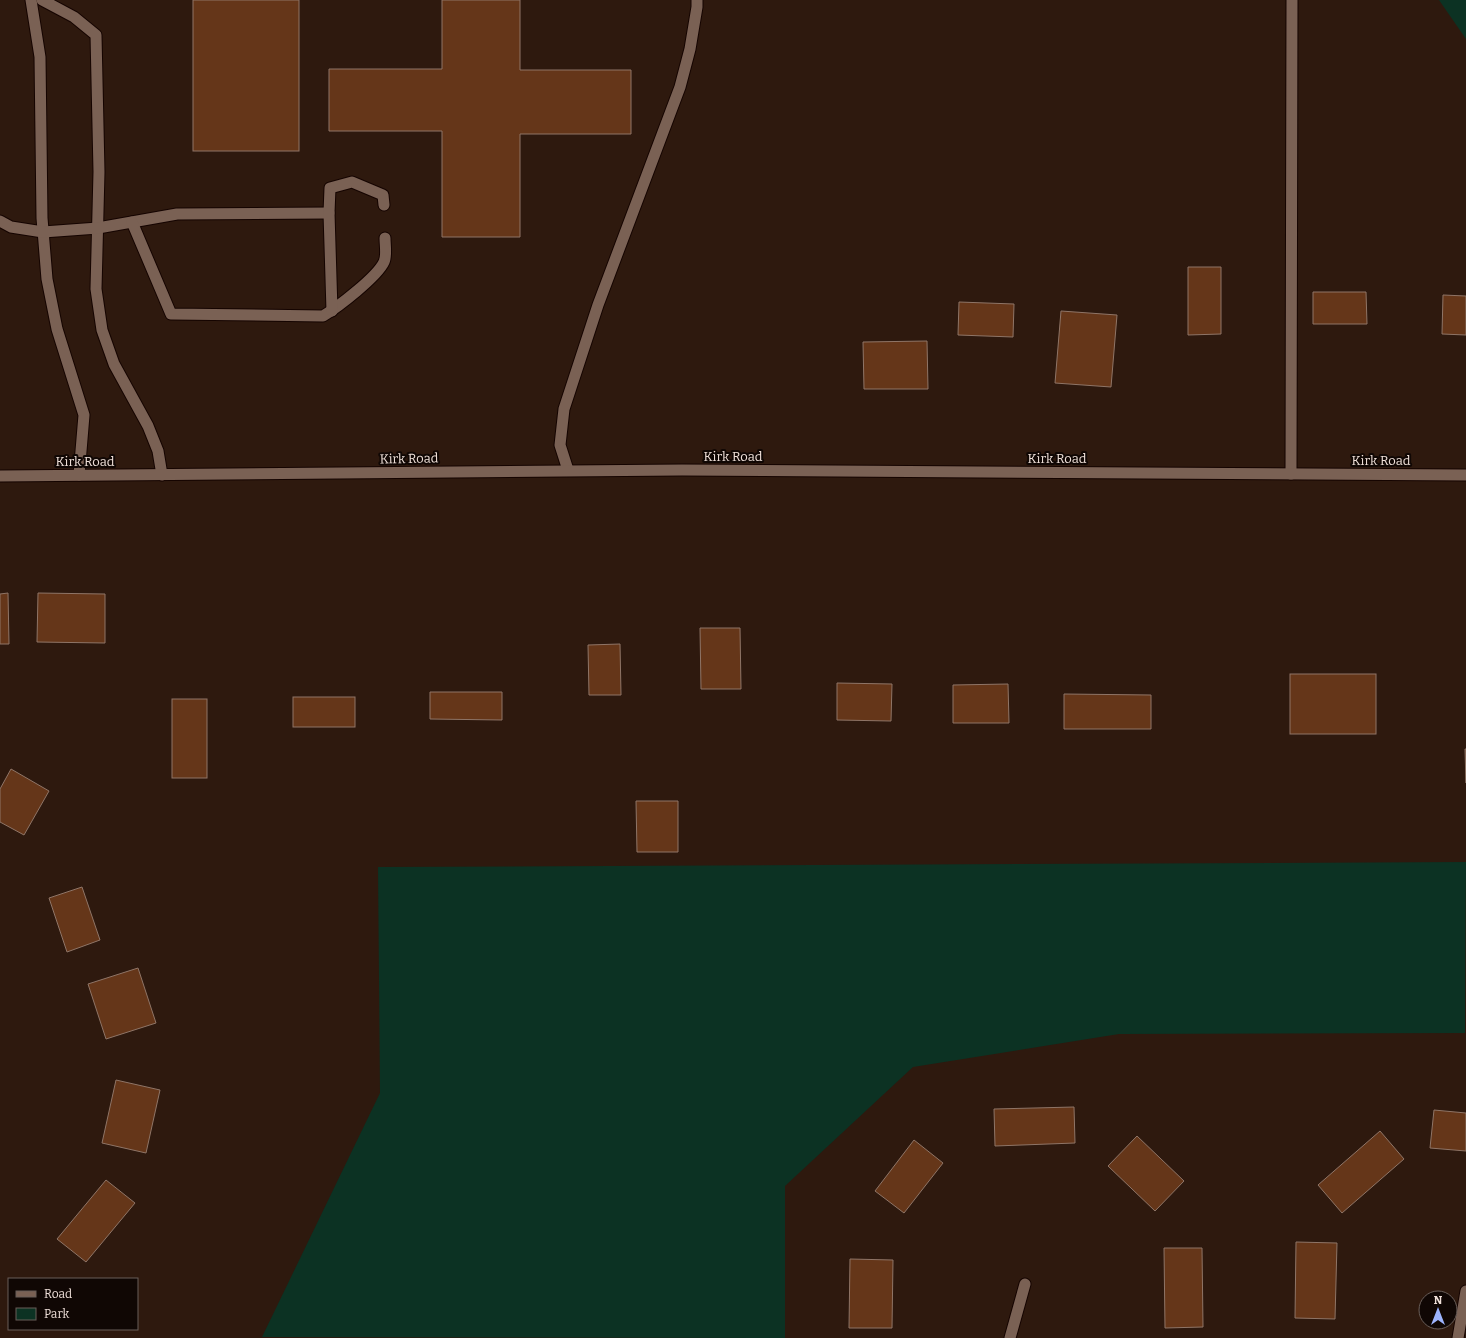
<svg xmlns="http://www.w3.org/2000/svg" width="1466" height="1338" viewBox="0 0 1466 1338" font-family="Bitter,serif">
  <style>
    .green { fill: #0c3223 }
    .building { fill: #653619; stroke: #8f7567 }
    .lines { fill: none; stroke-linecap: round; stroke-linejoin: round }
    .service-casing { stroke: #150400; stroke-width: 13 }
    .minor-casing { stroke: #150400; stroke-width: 13 }
    .tertiary-casing { stroke: #150400; stroke-width: 13 }
    .service { stroke: #7a6154; stroke-width: 11 }
    .minor { stroke: #7a6154; stroke-width: 11 }
    .tertiary { stroke: #7a6154; stroke-width: 11 }
    .labels { text-anchor: middle; stroke-width: 4; stroke-linejoin: round; paint-order: stroke }
    .street-label { font-size: 13px; fill: #efe0d9; stroke: #100704 }
  </style>
  <rect width="100%" height="100%" fill="#2e190e"/>
  <g class="green">
    <polygon points="1439,0 1466,0 1466,39"/>
    <polygon points="1466,862 1465,1033 1119,1034 913,1067 785,1186 785,1338 262,1337 380,1093 378,867"/>
  </g>
  <g class="building">
    <rect x="193" y="0" width="106" height="151"/>
    <polygon points="442,0 520,0 520,70 631,70 631,134 520,134 520,237 442,237 442,131 329,131 329,69 442,69"/>
    <polygon points="1188,267 1221,267 1221,334 1188,335"/>
    <polygon points="1313,292 1366,292 1367,324 1313,324"/>
    <polygon points="1443,295 1466,296 1466,335 1442,334"/>
    <polygon points="959,302 1014,304 1013,337 958,335"/>
    <polygon points="1061,311 1117,315 1111,387 1055,383"/>
    <polygon points="927,341 928,389 864,389 863,342"/>
    <polygon points="8,593 9,644 0,644 0,594"/>
    <polygon points="38,593 105,594 105,643 37,642"/>
    <polygon points="700,628 740,628 741,689 701,689"/>
    <polygon points="620,644 621,695 589,695 588,645"/>
    <rect x="1290" y="674" width="86" height="60"/>
    <polygon points="837,683 892,684 891,721 837,720"/>
    <polygon points="1008,684 1009,723 953,723 953,685"/>
    <polygon points="430,692 502,692 502,720 430,719"/>
    <polygon points="1064,694 1151,695 1151,729 1064,729"/>
    <rect x="293" y="697" width="62" height="30"/>
    <rect x="172" y="699" width="35" height="79"/>
    <polygon points="1465,749 1466,749 1466,783"/>
    <polygon points="11,769 49,791 24,835 0,822 0,789"/>
    <polygon points="636,801 678,801 678,852 637,852"/>
    <polygon points="82,887 100,940 67,952 49,898"/>
    <polygon points="138,968 156,1023 106,1039 88,984"/>
    <polygon points="116,1080 160,1090 146,1153 102,1143"/>
    <polygon points="1074,1107 1075,1143 995,1146 994,1109"/>
    <polygon points="1434,1110 1466,1113 1466,1151 1430,1148"/>
    <polygon points="1380,1131 1404,1159 1342,1213 1318,1185"/>
    <polygon points="1137,1136 1184,1181 1155,1211 1108,1166"/>
    <polygon points="914,1140 943,1163 904,1213 875,1191"/>
    <polygon points="106,1180 135,1203 86,1262 57,1239"/>
    <polygon points="1296,1242 1337,1243 1335,1319 1295,1318"/>
    <polygon points="1164,1248 1202,1248 1203,1327 1165,1328"/>
    <polygon points="850,1259 893,1260 892,1328 849,1328"/>
  </g>
  <g class="lines">
    <g class="service-casing">
      <g id="service">
        <polyline points="31,0 40,57 42,218 47,279 57,329 84,415 79,475"/>
        <polyline points="42,0 74,17 96,35 99,172 96,289 102,330 114,364 148,426 158,451 162,475"/>
        <polyline points="0,221 11,227 43,232 98,228 177,214 329,213"/>
        <path d="M132 222 171 314 323 316C338 307 377 277 384 262 387 256 385 245 385 238"/>
        <polyline points="332,311 329,213 330,188 352,182 383,195 384,205"/>
        <polyline points="568,470 560,445 564,409 598,305 680,87 690,49 697,7 697,0"/>
        <polyline points="1291,474 1292,0"/>
      </g>
    </g>
    <g class="minor-casing">
      <g id="minor">
        <polyline points="1010,1338 1025,1284"/>
        <polyline points="1458,1338 1466,1291"/>
      </g>
    </g>
    <g class="tertiary-casing">
      <polyline id="tertiary" points="0,476 682,470 1466,475"/>
    </g>
    <use href="#service" class="service"/>
    <use href="#minor" class="minor"/>
    <use href="#tertiary" class="tertiary"/>
  </g>
  <g class="labels">
    <g class="street-label">
      <text x="733" y="461">Kirk Road</text>
      <text transform="translate(409 458) rotate(-1)" y="5">Kirk Road</text>
      <text x="1057" y="463">Kirk Road</text>
      <text x="1381" y="465">Kirk Road</text>
      <text x="85" y="466">Kirk Road</text>
    </g>
  </g>
  <rect x="8" y="1278" width="130" height="52" fill="#100704" stroke="#695e59"/>
  <rect x="16" y="1291" width="20" height="6" fill="#7a6154" stroke="#695e59"/>
  <text x="44" y="1298" font-size="12" fill="#efe0d9">Road</text>
  <rect x="16" y="1308" width="20" height="12" fill="#0c3223" stroke="#695e59"/>
  <text x="44" y="1318" font-size="12" fill="#efe0d9">Park</text>
  <g transform="translate(1438 1310)"><circle r="19" fill="#100704" stroke="#695e59"/>
  <path d="M0-3L7 15L0 10L-7 15Z" fill="#9db4fd"/>
  <text y="-6" font-size="11" font-weight="bold" text-anchor="middle" fill="#efe0d9">N</text>
  </g>
</svg>
